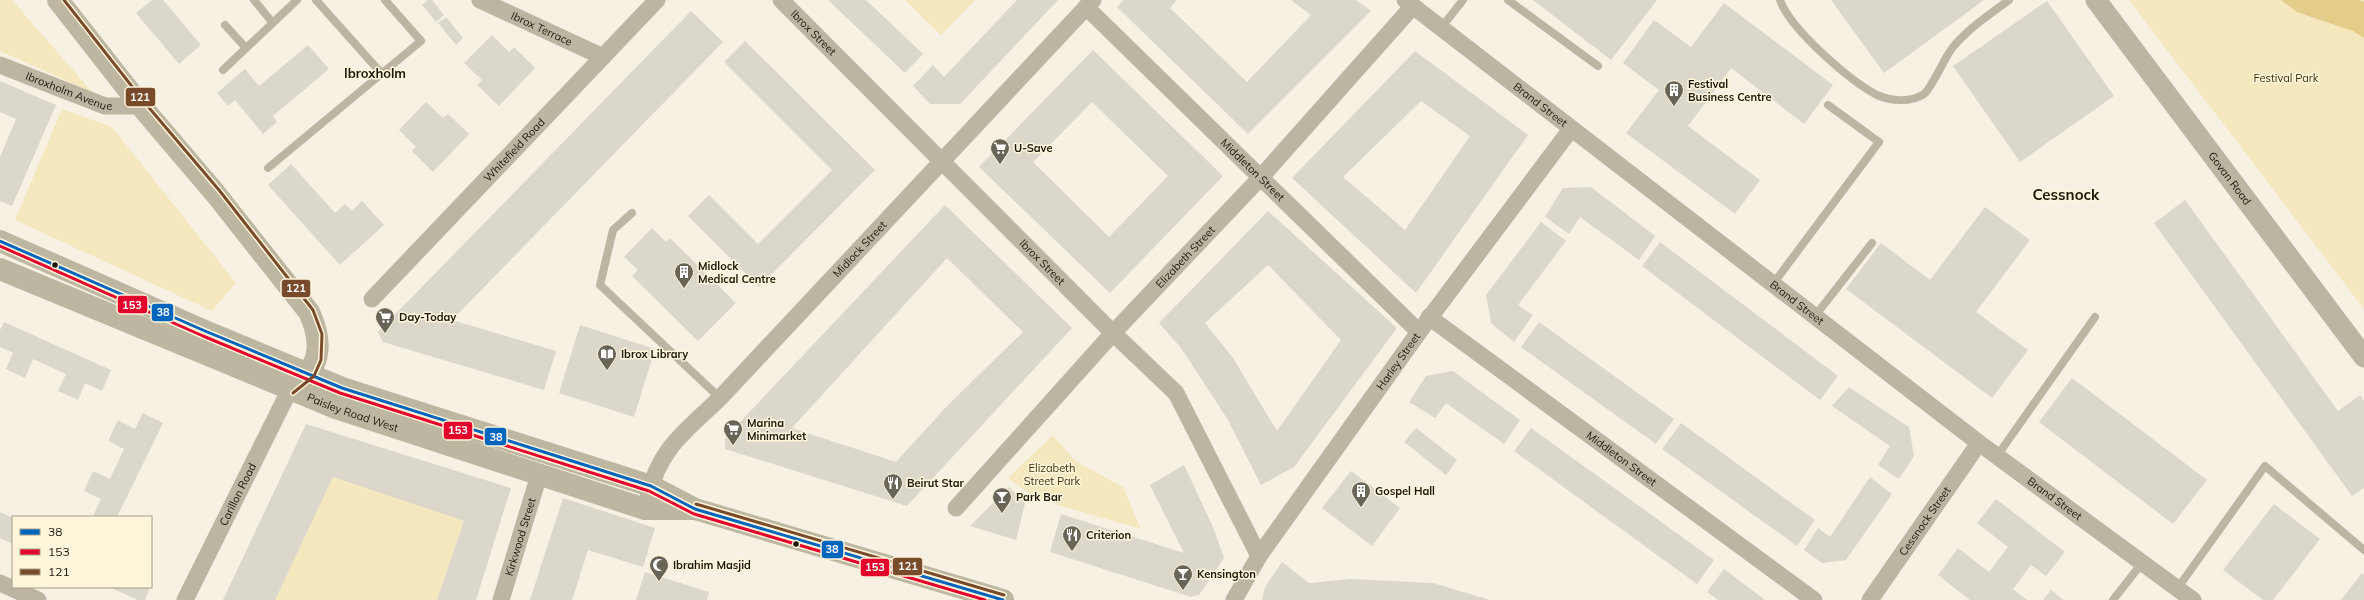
<svg xmlns="http://www.w3.org/2000/svg" width="2364" height="600" viewBox="0 0 2364 600" font-family="Mulish,sans-serif">
  <style>
    .green { fill: #f5e7be }
    .water { fill: #e4cc89 }
    .building { fill: #dbd7cb; fill-rule: evenodd }
    .lines { fill: none; stroke-linecap: round; stroke-linejoin: round }
    .service { stroke: #bcb5a2; stroke-width: 8 }
    .minor { stroke: #bcb5a2; stroke-width: 17 }
    .tertiary { stroke: #bcb5a2; stroke-width: 21 }
    .primary { stroke: #bdb6a0; stroke-width: 22 }
    .bus-1-casing { stroke: #fef5db; stroke-width: 6 }
    .bus-2-casing { stroke: #fef5db; stroke-width: 6 }
    .bus-3-casing { stroke: #fef5db; stroke-width: 6 }
    .bus-1 { stroke: #0065bd; stroke-width: 3 }
    .bus-2 { stroke: #e4002b; stroke-width: 3 }
    .bus-3 { stroke: #7a4b2a; stroke-width: 3 }
    .bus-dot { fill: #1c180c; stroke: #fef5db; stroke-width: 1.5 }
    .labels { text-anchor: middle; stroke-width: 3; stroke-linejoin: round; paint-order: stroke }
    .street-label { font-size: 11px; fill: #1c180c; stroke: #fef5db }
    .park-label { font-size: 11px; fill: #3e3109; stroke: #fef5db }
    .poi-label { font-size: 11px; font-weight: bold; fill: #1c180c; stroke: #fef5db; text-anchor: start }
    .quarter-label { font-size: 13px; font-weight: bold; fill: #1c180c; stroke: #fef5db }
    .district-label { font-size: 15px; font-weight: bold; fill: #1c180c; stroke: #fef5db }
    .line-badge { stroke: #fef5db; stroke-width: 1.5 }
    .badge-label { font-size: 11px; text-anchor: middle; font-weight: bold; fill: #fff }
  </style>
  <rect width="100%" height="100%" fill="#f6f1e3"/>
  <g class="green">
    <polygon points="0,0 12,0 92,92 0,51"/>
    <polygon points="905,0 975,0 941,35"/>
    <polygon points="2129,0 2364,0 2364,309"/>
    <polygon points="62,109 112,127 236,283 212,311 15,220"/>
    <polygon points="1053,435 1075,461 1123,487 1141,529 1058,505 1029,493 1008,478"/>
    <polygon points="333,477 464,521 437,600 275,600"/>
  </g>
  <polygon class="water" points="2281,0 2359,0 2364,2 2364,38 2353,31 2297,12"/>
  <g class="building">
    <polygon points="152,0 163,0 201,45 179,64 136,13"/>
    <polygon points="428,0 432,0 444,15 436,22 422,5"/>
    <polygon points="828,0 866,0 923,54 905,73"/>
    <polygon points="1017,0 1058,0 960,104 930,104 913,86 933,65 944,77"/>
    <polygon points="1124,0 1177,0 1170,8 1247,82 1311,15 1291,0 1356,0 1371,11 1248,134 1117,7"/>
    <polygon points="1533,0 1657,0 1611,60"/>
    <polygon points="1831,0 1984,0 1884,73"/>
    <polygon points="2047,1 2114,96 2020,162 1953,66"/>
    <polygon points="1724,3 1833,85 1804,124 1731,68 1688,126 1760,180 1735,214 1626,133 1659,90 1623,63 1654,20 1691,47"/>
    <polygon points="691,11 723,42 452,320 556,351 544,390 383,342 378,332"/>
    <polygon points="446,17 463,38 456,45 438,23"/>
    <polygon points="492,35 509,52 514,47 535,68 499,106 477,85 482,80 464,63"/>
    <polygon points="745,41 875,170 759,287 688,216 709,195 758,244 832,170 724,62"/>
    <polygon points="308,45 329,69 273,116 277,122 263,134 235,100 228,106 217,93 245,69 259,86"/>
    <path d="M1093 50 1223 176 1110 293 979 167ZM1092 102 1168 176 1109 237 1033 162Z"/>
    <path d="M1415 51 1528 135 1416 293 1292 178ZM1421 101 1470 136 1405 230 1343 177Z"/>
    <polygon points="0,81 56,105 12,206 0,201 0,157 16,119 0,112"/>
    <polygon points="426,102 443,118 448,114 469,134 433,172 412,151 416,147 399,130"/>
    <polygon points="291,164 335,213 345,204 352,211 362,201 384,225 340,265 268,185"/>
    <polygon points="1591,187 1655,236 1639,260 1580,217 1569,234 1545,217 1563,188"/>
    <polygon points="2185,200 2338,411 2360,395 2364,401 2364,488 2352,496 2154,223"/>
    <path d="M945 205 1072 328 907 506 725 449V438ZM947 258 1023 332 948 405 896 462 792 428Z"/>
    <polygon points="1985,207 2030,240 1976,312 2028,350 1992,398 1846,289 1881,243 1930,280"/>
    <path d="M1268 211 1397 328 1294 467 1261 485 1228 420 1181 348 1159 323ZM1268 265 1341 340 1277 431 1233 358 1205 323Z"/>
    <polygon points="1541,222 1566,241 1518,305 1533,315 1514,342 1491,323 1486,295"/>
    <polygon points="652,228 666,242 670,238 736,303 698,341 632,276 638,270 624,257"/>
    <polygon points="1660,242 1838,376 1820,400 1642,266"/>
    <polygon points="4,322 111,370 102,391 85,383 78,400 58,391 66,374 33,359 25,378 6,369 13,353 0,347 0,330"/>
    <polygon points="1539,322 1674,419 1656,444 1521,347"/>
    <polygon points="580,325 655,349 634,417 559,393"/>
    <polygon points="1453,371 1520,420 1504,444 1446,403 1435,418 1409,402 1426,376"/>
    <polygon points="2072,378 2207,480 2173,524 2039,422"/>
    <polygon points="1849,387 1909,427 1914,456 1899,479 1878,465 1890,446 1832,406"/>
    <polygon points="143,413 163,423 117,517 94,517 93,516 101,499 84,491 93,471 110,479 124,449 108,441 118,420 135,429"/>
    <polygon points="1681,423 1815,520 1797,546 1662,449"/>
    <polygon points="306,424 511,488 476,600 437,600 464,521 333,477 275,600 223,600"/>
    <polygon points="1416,428 1457,460 1446,475 1404,442"/>
    <polygon points="1531,428 1714,560 1697,584 1514,451"/>
    <polygon points="1184,465 1213,527 1224,558 1199,595 1191,597 1050,552 1061,514 1184,553 1150,485"/>
    <polygon points="1351,471 1400,508 1372,546 1322,508"/>
    <polygon points="1870,477 1892,494 1846,560 1822,563 1804,550 1818,528 1830,537"/>
    <polygon points="1009,487 1025,503 1016,540 970,526"/>
    <polygon points="563,498 655,528 643,567 588,550 572,600 530,600"/>
    <polygon points="1996,499 2065,552 2046,576 2031,565 2013,589 2027,600 1970,600 1938,575 1958,548 1989,572 2008,547 1977,523"/>
    <polygon points="2274,504 2320,539 2273,600 2263,600 2223,570"/>
    <polygon points="0,512 13,518 13,544 0,538"/>
    <polygon points="1282,562 1309,583 1351,579 1433,583 1490,600 1262,600 1265,587"/>
    <polygon points="1724,569 1765,600 1718,600 1707,592"/>
    <polygon points="645,572 709,592 707,600 636,600"/>
    <polygon points="2362,573 2364,575 2364,600 2341,600"/>
    <polygon points="109,587 150,587 145,600 138,600"/>
    <polygon points="2051,590 2064,600 2043,600"/>
  </g>
  <g class="lines">
    <g class="service">
      <polyline points="254,0 272,22"/>
      <polyline points="316,0 382,74"/>
      <polyline points="1508,0 1598,66"/>
      <path d="M1780 0C1790 29 1850 81 1877 95 1890 101 1911 103 1924 94 1933 86 1944 58 1953 47 1969 28 1989 15 2009 0"/>
      <polyline points="225,25 246,48"/>
      <polyline points="1441,28 1463,0"/>
      <polyline points="223,70 297,0"/>
      <polyline points="268,168 421,41 385,0"/>
      <polyline points="632,213 613,230 600,285 720,398"/>
      <polyline points="1773,284 1879,142 1828,105"/>
      <polyline points="1815,316 1872,243"/>
      <polyline points="1997,456 2095,317"/>
      <polyline points="2177,589 2265,466 2364,550"/>
      <polyline points="2113,600 2142,563"/>
    </g>
    <g class="minor">
      <path id="s1" d="M480 0 603 57"/>
      <path id="s2" d="M781 0 1113 333 1176 393 1259 556"/>
      <path id="s3" d="M1405 0 1979 443 2193 600"/>
      <path id="s4" d="M1086 7 1419 332"/>
      <path id="s5" d="M0 65 105 106H141"/>
      <path id="s6" d="M372 299 657 0"/>
      <path id="s7" d="M1429 317 1814 600"/>
      <path id="s8" d="M648 497C659 448 686 431 720 398L1093 0"/>
      <path id="s9" d="M956 508 1113 333 1261 177 1413 6"/>
      <polyline points="0,583 38,600"/>
      <path id="s10" d="M185 600 290 389"/>
      <path id="s11" d="M501 600 539 475"/>
      <path id="s12" d="M1234 600 1259 556 1419 332 1571 129"/>
      <path id="s13" d="M1870 600 1979 443"/>
    </g>
    <path class="tertiary" id="s14" d="M2096 0 2364 357"/>
    <g class="primary">
      <path d="M58 0 141 106 215 193 309 312C321 338 323 363 299 382"/>
      <polyline points="0,241 205,331 342,388 651,486 695,509 1003,600"/>
      <path id="s15" d="M0 269 336 408 645 509H691"/>
    </g>
    <g class="bus-1-casing">
      <polyline id="bus-1" points="0,241 205,331 342,388 651,486 695,509 1003,600"/>
    </g>
    <g class="bus-2-casing">
      <polyline id="bus-2" points="0,246 203,336 340,393 649,491 694,514 985,600"/>
    </g>
    <g class="bus-3-casing">
      <g id="bus-3">
        <polyline points="64,0 145,103 219,190 313,310 322,334 321,360 314,376 293,393"/>
        <polyline points="696,504 1004,595"/>
      </g>
    </g>
    <use href="#bus-1" class="bus-1"/>
    <use href="#bus-2" class="bus-2"/>
    <use href="#bus-3" class="bus-3"/>
  </g>
  <defs>
    <g id="building-pin" transform="scale(1)"><path d="M0 17L-7.5 6A9.5 9.5 0 1 1 7.5 6Z" fill="#686457" stroke="#fef5db"/><path d="M-4-6H4V6H1V3H-1V6H-4ZM-2.5-4.3h1.7v1.8h-1.7ZM.8-4.3h1.7v1.8H.8ZM-2.5-1h1.7V.8h-1.7ZM.8-1h1.7V.8H.8Z" fill="#fff"/></g>
    <g id="supermarket-pin" transform="scale(1)"><path d="M0 17L-7.5 6A9.5 9.5 0 1 1 7.5 6Z" fill="#686457" stroke="#fef5db"/><path d="M-6-5.5h2.5l.6 2H6L4.5 2H-2.5L-4.4-4H-6ZM-1.5 3.2a1.3 1.3 0 1 0 .1 0ZM3 3.2a1.3 1.3 0 1 0 .1 0Z" fill="#fff"/></g>
    <g id="library-pin" transform="scale(1)"><path d="M0 17L-7.5 6A9.5 9.5 0 1 1 7.5 6Z" fill="#686457" stroke="#fef5db"/><path d="M-6-4Q-3-5.5-.7-3.5V5Q-3 3-6 4ZM6-4Q3-5.5 .7-3.5V5Q3 3 6 4Z" fill="#fff"/></g>
    <g id="restaurant-pin" transform="scale(1)"><path d="M0 17L-7.5 6A9.5 9.5 0 1 1 7.5 6Z" fill="#686457" stroke="#fef5db"/><path d="M-5-6h1v4h1v-4h1v4h1v-4h1v5L-1.5 .5V6h-2V.5L-5-1ZM5-6V6H3V1.5H1.5Q1.5-4 5-6Z" fill="#fff"/></g>
    <g id="bar-pin" transform="scale(1)"><path d="M0 17L-7.5 6A9.5 9.5 0 1 1 7.5 6Z" fill="#686457" stroke="#fef5db"/><path d="M-6-5H6L.8 .8V4.5H3.5V6h-7V4.5H-.8V.8Z" fill="#fff"/></g>
    <g id="mosque-pin" transform="scale(1)"><path d="M0 17L-7.5 6A9.5 9.5 0 1 1 7.5 6Z" fill="#686457" stroke="#fef5db"/><path d="M3.5-4.9A6 6 0 1 0 3.5 4.9A5 5 0 1 1 3.5-4.9Z" fill="#fff"/></g>
  </defs>
  <g fill-rule="evenodd">
    <use href="#building-pin" x="1674" y="90"/>
    <use href="#supermarket-pin" x="1000" y="148"/>
    <use href="#building-pin" x="684" y="272"/>
    <use href="#supermarket-pin" x="385" y="317"/>
    <use href="#library-pin" x="607" y="354"/>
    <use href="#supermarket-pin" x="733" y="429"/>
    <use href="#restaurant-pin" x="893" y="483"/>
    <use href="#building-pin" x="1361" y="491"/>
    <use href="#bar-pin" x="1002" y="497"/>
    <use href="#restaurant-pin" x="1072" y="535"/>
    <use href="#mosque-pin" x="659" y="565"/>
    <use href="#bar-pin" x="1183" y="574"/>
  </g>
  <g class="bus-dot">
    <circle cx="55" cy="265" r="3.5"/>
    <circle cx="796" cy="544" r="3.5"/>
  </g>
  <g class="labels">
    <g class="street-label">
      <text dy="4" stroke="none"><textPath href="#s1" startOffset="68">Ibrox Terrace</textPath></text>
      <text dy="4" stroke="none"><textPath href="#s2" startOffset="46">Ibrox Street</textPath></text>
      <text dy="4" stroke="none"><textPath href="#s5" startOffset="74">Ibroxholm Avenue</textPath></text>
      <text dy="4" stroke="none"><textPath href="#s3" startOffset="171">Brand Street</textPath></text>
      <text dy="4" stroke="none"><textPath href="#s6" startOffset="206">Whitefield Road</textPath></text>
      <text dy="4" stroke="none"><textPath href="#s4" startOffset="233">Middleton Street</textPath></text>
      <text dy="4" stroke="none"><textPath href="#s14" startOffset="223">Govan Road</textPath></text>
      <text dy="4" stroke="none"><textPath href="#s8" startOffset="329">Midlock Street</textPath></text>
      <text dy="4" stroke="none"><textPath href="#s9" startOffset="340">Elizabeth Street</textPath></text>
      <text dy="4" stroke="none"><textPath href="#s2" startOffset="370">Ibrox Street</textPath></text>
      <text dy="4" stroke="none"><textPath href="#s3" startOffset="495">Brand Street</textPath></text>
      <text dy="4" stroke="none"><textPath href="#s12" startOffset="290">Harley Street</textPath></text>
      <text dy="4" stroke="none"><textPath href="#s15" startOffset="381">Paisley Road West</textPath></text>
      <text dy="4" stroke="none"><textPath href="#s7" startOffset="239">Middleton Street</textPath></text>
      <text dy="4" stroke="none"><textPath href="#s10" startOffset="118">Carillon Road</textPath></text>
      <text dy="4" stroke="none"><textPath href="#s3" startOffset="819">Brand Street</textPath></text>
      <text dy="4" stroke="none"><textPath href="#s13" startOffset="96">Cessnock Street</textPath></text>
      <text dy="4" stroke="none"><textPath href="#s11" startOffset="66">Kirkwood Street</textPath></text>
    </g>
    <g class="park-label">
      <text x="2286" y="82">Festival Park</text>
      <text x="1052" y="472">Elizabeth<tspan x="1052" dy="13">Street Park</tspan></text>
    </g>
    <g class="poi-label">
      <text x="1688" y="88">Festival<tspan x="1688" dy="13">Business Centre</tspan></text>
      <text x="1014" y="152">U-Save</text>
      <text x="698" y="270">Midlock<tspan x="698" dy="13">Medical Centre</tspan></text>
      <text x="399" y="321">Day-Today</text>
      <text x="621" y="358">Ibrox Library</text>
      <text x="747" y="427">Marina<tspan x="747" dy="13">Minimarket</tspan></text>
      <text x="907" y="487">Beirut Star</text>
      <text x="1375" y="495">Gospel Hall</text>
      <text x="1016" y="501">Park Bar</text>
      <text x="1086" y="539">Criterion</text>
      <text x="673" y="569">Ibrahim Masjid</text>
      <text x="1197" y="578">Kensington</text>
    </g>
    <g class="quarter-label">
      <text x="375" y="78">Ibroxholm</text>
    </g>
    <g class="district-label">
      <text x="2066" y="200">Cessnock</text>
    </g>
  </g>
  <g class="line-badge">
    <rect x="125" y="87" width="31" height="20" rx="4" fill="#7a4b2a"/>
    <rect x="281" y="279" width="30" height="19" rx="4" fill="#7a4b2a"/>
    <rect x="117" y="295" width="31" height="19" rx="4" fill="#e4002b"/>
    <rect x="151" y="303" width="23" height="19" rx="4" fill="#0065bd"/>
    <rect x="443" y="421" width="30" height="19" rx="4" fill="#e4002b"/>
    <rect x="484" y="427" width="23" height="19" rx="4" fill="#0065bd"/>
    <rect x="821" y="540" width="23" height="19" rx="4" fill="#0065bd"/>
    <rect x="892" y="557" width="31" height="19" rx="4" fill="#7a4b2a"/>
    <rect x="860" y="558" width="30" height="19" rx="4" fill="#e4002b"/>
  </g>
  <g class="badge-label">
    <text x="140" y="101">121</text>
    <text x="296" y="292">121</text>
    <text x="132" y="309">153</text>
    <text x="163" y="316">38</text>
    <text x="458" y="434">153</text>
    <text x="496" y="441">38</text>
    <text x="832" y="553">38</text>
    <text x="908" y="570">121</text>
    <text x="875" y="571">153</text>
  </g>
  <rect x="12" y="516" width="140" height="72" fill="#fef5db" stroke="#a49d88"/>
  <rect x="20" y="529" width="20" height="6" fill="#0065bd" stroke="#a49d88"/>
  <text x="48" y="536" font-size="12" fill="#1c180c">38</text>
  <rect x="20" y="549" width="20" height="6" fill="#e4002b" stroke="#a49d88"/>
  <text x="48" y="556" font-size="12" fill="#1c180c">153</text>
  <rect x="20" y="569" width="20" height="6" fill="#7a4b2a" stroke="#a49d88"/>
  <text x="48" y="576" font-size="12" fill="#1c180c">121</text>
</svg>
